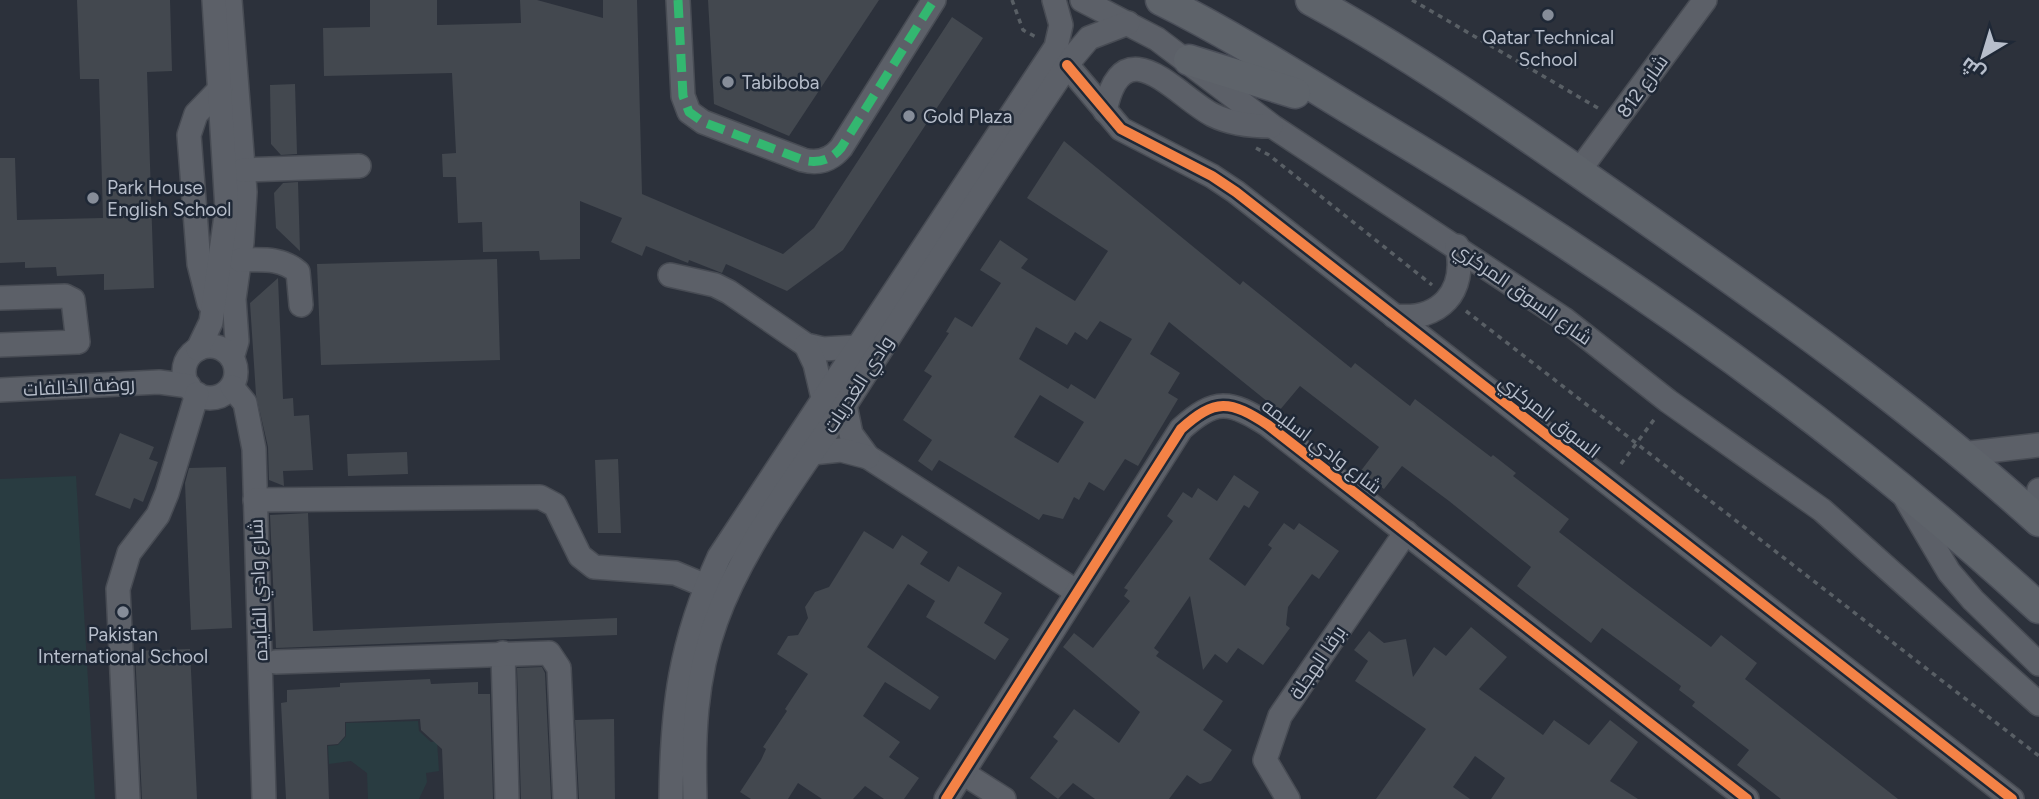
<svg xmlns="http://www.w3.org/2000/svg" width="2039" height="799" viewBox="0 0 2039 799" font-family="Figtree,Cairo,sans-serif">
  <style>
    .green { fill: #293c41 }
    .building { fill: #43484f; fill-rule: evenodd }
    .lines { fill: none; stroke-linecap: round; stroke-linejoin: round }
    .minor-casing { stroke: #484c54; stroke-width: 26 }
    .major-casing { stroke: #4a4e58; stroke-width: 33 }
    .path { stroke: #595f65; stroke-width: 3.5; stroke-dasharray: 5 5; stroke-linecap: butt }
    .minor { stroke: #5c6068; stroke-width: 23 }
    .major { stroke: #5e636a; stroke-width: 30 }
    .quiet { stroke: #33b770; stroke-width: 9; stroke-dasharray: 18 9; stroke-linecap: butt }
    .cycleway-casing { stroke: #1f2836; stroke-width: 15 }
    .cycleway { stroke: #f48246; stroke-width: 10 }
    .poi-dot { fill: #868d99; stroke: #1f2836; stroke-width: 2.5 }
    .labels { text-anchor: middle; stroke-width: 5; stroke-linejoin: round; paint-order: stroke }
    .poi-label { font-size: 19px; fill: #b7becb; stroke: #1f2836; text-anchor: start }
    .street-label { font-size: 19px; fill: #b7becb; stroke: #1f2836 }
  </style>
  <rect width="100%" height="100%" fill="#2c313b"/>
  <g class="green">
    <polygon points="76,476 95,799 0,799 0,479"/>
    <polygon points="418,721 419,731 431,742 437,741 439,771 426,773 427,782 419,799 368,799 367,773 351,761 329,764 328,746 338,745 346,736 346,723"/>
  </g>
  <g class="building">
    <polygon points="77,0 170,0 172,71 147,72 154,288 104,290 104,274 57,276 56,267 25,268 25,262 0,263 0,158 15,158 17,220 103,218 99,79 80,79"/>
    <polygon points="370,0 437,0 437,25 521,23 520,0 537,0 603,18 603,0 637,0 642,194 783,254 814,228 952,17 983,38 843,250 787,291 726,264 722,273 689,260 688,263 646,246 642,256 611,242 622,218 580,201 580,259 540,260 539,251 483,252 482,222 458,223 456,177 443,177 442,154 456,153 452,73 324,76 323,28 370,27"/>
    <polygon points="708,0 879,0 789,136 714,104"/>
    <polygon points="295,84 297,154 281,155 271,144 270,85"/>
    <path d="M1064 141 1240 285 1243 281 1351 368 1355 363 1410 406 1415 399 1491 457 1493 455 1516 473 1513 476 1569 519 1559 532 1632 588 1711 647 1721 635 1757 663 1745 679 1898 799H1781L1737 765 1749 750 1692 706 1695 702 1679 690 1681 686 1602 628 1591 643 1517 586 1531 567 1449 501 1402 466 1384 489 1360 472 1379 447 1300 386 1279 411 1169 322 1150 354 1180 373 1168 393 1178 399 1138 466 1125 459 1104 491 1089 482 1079 500 1074 497 1063 519 1043 514 1039 520 939 460 932 471 918 461 932 440 903 420 932 376 924 371 949 333 946 332 955 317 972 327 1001 283 980 270 1000 240 1028 259 1021 268 1075 301 1108 251 1027 198ZM1100 321 1132 339 1095 399 1071 384 1068 389 1019 359 1036 327 1067 345 1075 332 1087 340ZM1040 395 1084 422 1058 463 1014 437Z"/>
    <polygon points="298,182 300,251 276,228 274,193 283,183"/>
    <polygon points="497,259 500,360 321,365 317,264"/>
    <polygon points="278,278 283,399 293,398 294,416 309,415 313,470 283,471 284,486 269,480 268,447 256,395 250,303"/>
    <polygon points="120,433 154,447 149,459 158,462 143,502 134,498 130,509 95,495"/>
    <polygon points="407,452 408,474 348,476 347,454"/>
    <polygon points="618,459 621,533 598,533 595,460"/>
    <polygon points="226,467 232,628 191,630 185,483 189,468"/>
    <polygon points="1234,475 1259,492 1249,508 1244,505 1209,559 1245,586 1272,548 1268,545 1284,523 1294,530 1299,523 1339,551 1319,579 1312,574 1288,607 1286,625 1290,628 1263,665 1238,648 1227,663 1215,654 1203,670 1190,596 1154,648 1159,652 1156,656 1223,701 1203,730 1232,750 1211,781 1200,784 1187,775 1169,799 1095,799 1073,783 1058,799 1030,778 1058,741 1053,737 1074,709 1119,743 1140,712 1063,647 1074,633 1093,648 1130,601 1124,596 1128,590 1124,588 1173,521 1167,516 1183,492 1192,498 1198,488 1217,501"/>
    <polygon points="308,513 313,631 617,618 617,635 276,648 270,515"/>
    <polygon points="864,531 893,549 902,535 928,552 920,564 949,582 958,566 1002,593 984,623 1009,639 995,660 926,617 935,601 908,584 867,647 939,697 930,710 885,682 863,716 900,742 889,757 919,778 904,799 884,799 865,786 853,799 822,799 798,783 788,799 751,799 740,792 761,760 766,749 763,747 787,711 785,709 808,674 777,654 788,636 798,635 808,618 805,607 815,592 829,587"/>
    <polygon points="1471,627 1507,657 1479,689 1543,735 1554,720 1589,745 1610,720 1638,742 1610,781 1638,799 1491,799 1505,778 1475,756 1453,787 1470,799 1376,799 1426,729 1355,681 1368,661 1354,650 1369,631 1384,643 1406,639 1413,677 1434,647 1446,656"/>
    <polygon points="190,649 197,799 142,799 135,651"/>
    <polygon points="542,667 545,673 551,799 521,799 517,668"/>
    <polygon points="430,679 431,684 478,682 478,694 490,694 493,799 444,799 442,749 421,730 420,719 345,722 345,736 338,744 327,745 329,799 286,799 281,703 287,702 287,690 340,687 340,683"/>
    <polygon points="614,719 615,799 579,799 575,720"/>
  </g>
  <g class="lines">
    <g class="minor-casing">
      <g id="minor">
        <polyline points="230,0 245,192 242,242 234,299 237,341 232,358"/>
        <path d="M678 0 683 96 689 112 703 122 803 160C818 164 831 160 841 148L934 0"/>
        <polyline points="1082,0 1157,39 1272,126 1564,319 1668,401 1822,510 2039,704"/>
        <polyline points="1067,65 1121,129 1212,176 1236,192 2012,799"/>
        <path d="M1105 111C1123 24 1177 97 1213 115 1231 124 1252 126 1271 126"/>
        <polyline points="243,170 359,166"/>
        <polyline points="1578,172 1705,0"/>
        <path d="M240 260C261 260 281 257 298 272L301 305"/>
        <polyline points="670,275 715,285 729,292 806,345 823,349 857,347"/>
        <polyline points="0,298 65,296 73,300 78,342 0,345"/>
        <polyline points="209,303 199,264 189,135 196,114 221,88"/>
        <path d="M1394 316C1440 321 1467 292 1457 246"/>
        <polyline points="806,345 815,364 823,398"/>
        <circle cx="210" cy="372" r="26"/>
        <polyline points="198,349 211,322 227,209 214,0"/>
        <polyline points="232,387 245,403 254,449 264,799"/>
        <polyline points="0,390 159,382 189,386"/>
        <polyline points="845,405 851,434 868,457 1077,592"/>
        <polyline points="812,453 841,450 868,457"/>
        <polyline points="1961,454 2039,445"/>
        <polyline points="1906,499 1949,572 1973,600 2039,664"/>
        <polyline points="255,500 540,497 555,505 580,556 594,567 675,573 706,586"/>
        <polyline points="2035,517 2039,490"/>
        <polyline points="503,653 507,799"/>
        <polyline points="276,662 549,653 559,668 565,799"/>
        <polyline points="963,773 1004,799"/>
        <polyline points="128,799 118,589 129,553 158,515 167,493 197,394"/>
        <path d="M671 799C672 706 680 643 719 557L1056 47 1061 25 1054 0"/>
        <path d="M695 799C693 739 695 678 716 621 744 543 803 468 849 399 923 285 996 170 1073 57L1089 38 1128 23"/>
        <path d="M946 799 1181 429C1215 398 1230 400 1268 425L1747 799"/>
        <polyline points="1288,799 1265,760 1280,716 1406,532"/>
      </g>
    </g>
    <g class="major-casing">
      <g id="major">
        <path d="M1161 0C1236 37 1308 84 1380 127 1613 266 1839 424 2039 608"/>
        <path d="M1311 0C1420 59 1521 132 1622 202 1765 302 1909 403 2039 521"/>
        <polyline points="1189,60 1295,93"/>
      </g>
    </g>
    <g class="path">
      <polyline points="1012,0 1023,30 1036,37"/>
      <polyline points="1412,0 1598,108"/>
      <polyline points="1256,148 1269,155 1432,285"/>
      <polyline points="1466,311 2039,756"/>
      <polyline points="1621,464 1656,417"/>
    </g>
    <use href="#minor" class="minor"/>
    <use href="#major" class="major"/>
    <path class="quiet" d="M678 0 683 96 689 112 703 122 803 160C818 164 831 160 841 148L934 0"/>
    <g class="cycleway-casing">
      <g id="cycleway">
        <polyline points="1067,65 1121,129 1212,176 1236,192 2012,799"/>
        <path d="M946 799 1181 429C1215 398 1230 400 1268 425L1747 799"/>
      </g>
    </g>
    <use href="#cycleway" class="cycleway"/>
  </g>
  <g class="poi-dot">
    <circle cx="1548" cy="15" r="7"/>
    <circle cx="728" cy="82" r="7"/>
    <circle cx="909" cy="116" r="7"/>
    <circle cx="93" cy="198" r="7"/>
    <circle cx="123" cy="612" r="7"/>
  </g>
  <g class="labels">
    <g class="poi-label">
      <text x="1548" y="44" text-anchor="middle">Qatar Technical<tspan x="1548" dy="22">School</tspan></text>
      <text x="742" y="89">Tabiboba</text>
      <text x="923" y="123">Gold Plaza</text>
      <text x="107" y="194">Park House<tspan x="107" dy="22">English School</tspan></text>
      <text x="123" y="641" text-anchor="middle">Pakistan<tspan x="123" dy="22">International School</tspan></text>
    </g>
    <g class="street-label">
      <text transform="translate(1642 86) rotate(-54)" y="7">شارع 812</text>
      <text transform="translate(1523 293) rotate(35)" y="7">شارع السوق المركزي</text>
      <text transform="translate(858 384) rotate(-57)" y="7">وادي الغدريات</text>
      <text transform="translate(79 386) rotate(-3)" y="7">روضة الخالفات</text>
      <text transform="translate(1550 416) rotate(38)" y="7">السوق المركزي</text>
      <text transform="translate(1322 446) rotate(37)" y="7">شارع وادي اسليمه</text>
      <text transform="translate(258 590) rotate(-92)" y="7">شارع وادي الفايده</text>
      <text transform="translate(1317 662) rotate(-56)" y="7">برقا الهجلة</text>
    </g>
  </g>
  <g transform="translate(1983 56) rotate(218)" stroke="#1f2836" stroke-width="5" paint-order="stroke">
  <path d="M0-5L12 26L0 18L-12 26Z" fill="#b7becb"/>
  <text y="-10" font-size="19" font-weight="bold" text-anchor="middle" fill="#b7becb">ش</text>
  </g>
</svg>
